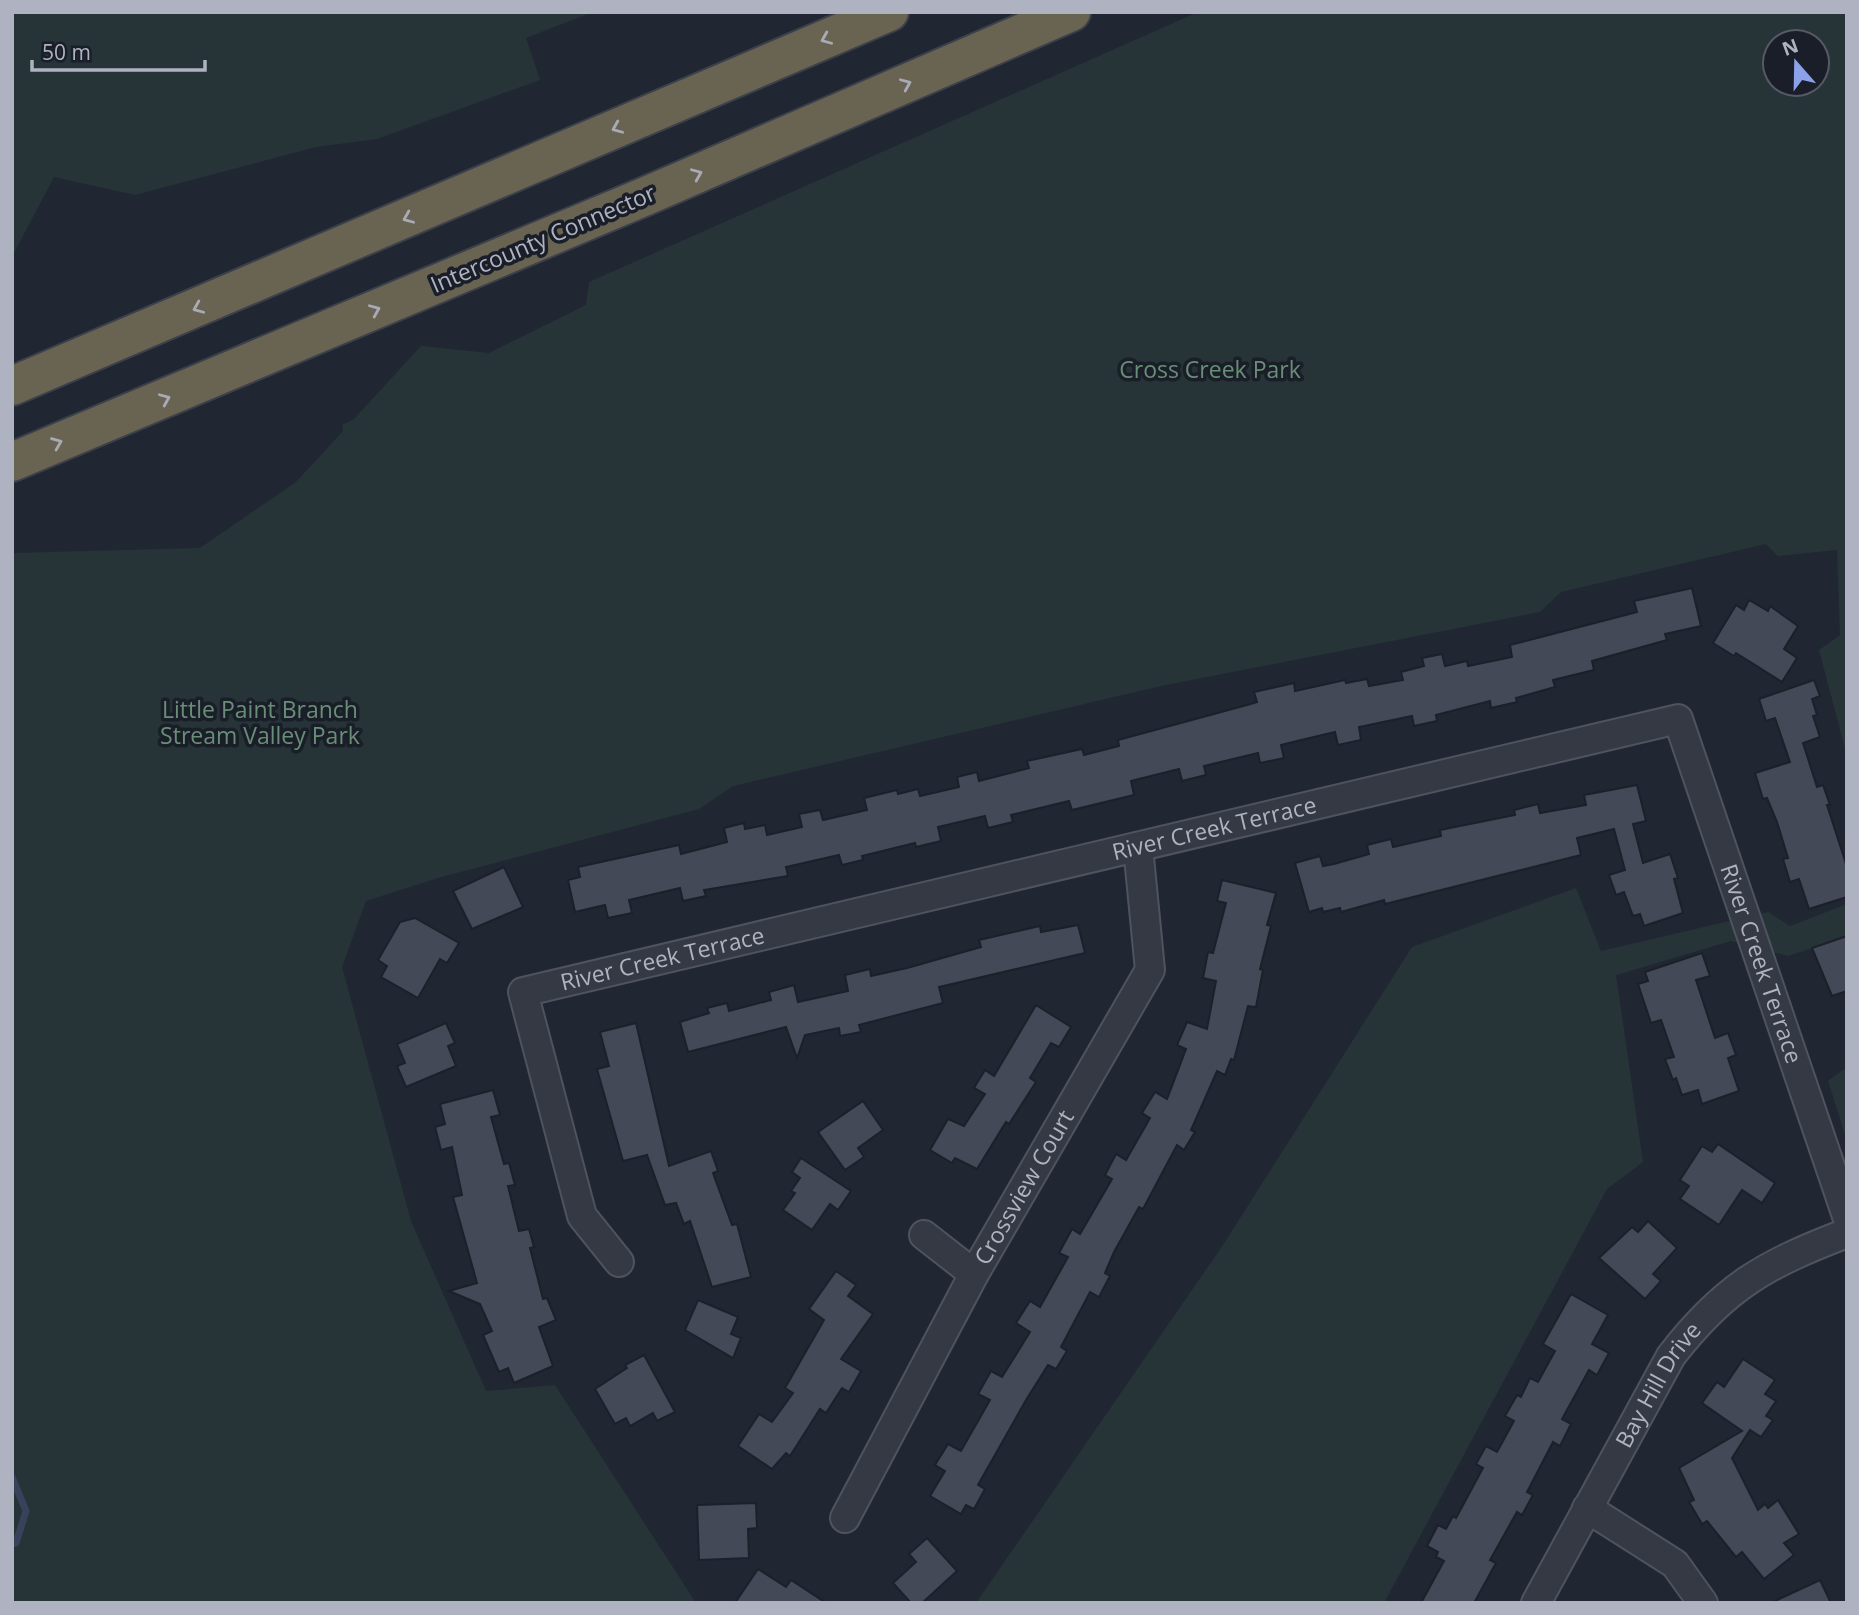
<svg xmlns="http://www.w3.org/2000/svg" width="1859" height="1615" viewBox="0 0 1859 1615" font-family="'Open Sans',sans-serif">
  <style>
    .green { fill: #263437; fill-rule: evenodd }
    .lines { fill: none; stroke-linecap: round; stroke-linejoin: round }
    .stream { stroke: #39425b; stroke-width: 7 }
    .building { fill: #434957; stroke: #1c202a; stroke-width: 2 }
    .minor-casing { stroke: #4f535f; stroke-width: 32 }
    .highway-casing { stroke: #3c404b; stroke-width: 42 }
    .minor { stroke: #343944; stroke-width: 28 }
    .highway { stroke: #696352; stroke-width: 38 }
    .oneway { stroke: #a8abb6 }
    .labels { text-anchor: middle; stroke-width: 7; stroke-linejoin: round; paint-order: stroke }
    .street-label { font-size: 23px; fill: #afb3c1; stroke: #1a1e28 }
    .park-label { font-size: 23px; fill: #698e77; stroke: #1a1e28 }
  </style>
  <rect width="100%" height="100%" fill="#212633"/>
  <g class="green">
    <polygon points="12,12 593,12 526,38 540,80 377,139 316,147 135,195 54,177 12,257"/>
    <path d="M1198 12H1847V756L1819 650 1840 635 1837 550 1778 556 1766 544 1561 592 1540 612 1161 686 733 786 699 809 438 878 366 901 342 967 411 1221 486 1391 555 1385 696 1603H12V553L200 548 296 482 343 431 342 425 354 419 421 346 489 353 586 305 589 282ZM1817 42V84H1775V42Z"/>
    <polygon points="1576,888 1601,951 1768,912 1790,926 1847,904 1847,937 1788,956 1731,941 1616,975 1643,1162 1607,1189 1384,1603 976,1603 1225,1242 1412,947"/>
    <polygon points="1847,1067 1847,1141 1828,1081"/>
  </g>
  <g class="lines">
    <polyline class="stream" points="12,1477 26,1511 16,1543 12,1544"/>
  </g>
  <g class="building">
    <polygon points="1692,588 1701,626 1665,634 1667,640 1592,661 1594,670 1553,680 1555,687 1516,698 1517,702 1491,708 1490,701 1436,715 1437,721 1414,726 1412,716 1359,727 1361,740 1338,745 1335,732 1297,741 1281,745 1284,758 1260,763 1258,753 1204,766 1206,775 1182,781 1179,769 1131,781 1134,795 1072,810 1069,801 1011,815 1013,822 988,828 985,816 938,827 941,841 916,847 915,843 862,856 863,860 842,865 839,855 786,867 788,876 704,890 706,896 683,901 680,888 629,900 632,913 608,918 605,905 575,912 568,880 580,877 578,867 679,845 681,854 727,842 724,828 744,823 745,829 765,825 767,835 802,827 799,814 820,810 823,820 867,810 864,798 897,790 898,794 918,789 920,796 959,787 957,777 977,772 979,781 1029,768 1027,761 1082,749 1084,755 1119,746 1118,740 1247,705 1257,702 1254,692 1294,683 1295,691 1345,680 1346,683 1367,679 1369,686 1403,680 1401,672 1424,666 1422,658 1442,654 1445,666 1467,661 1468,666 1512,657 1510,645 1637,612 1634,601"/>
    <polygon points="1749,600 1768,611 1770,606 1798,626 1784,649 1797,658 1782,682 1736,653 1734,656 1713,643 1736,605 1744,610"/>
    <polygon points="1814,680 1820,696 1812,699 1817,715 1813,716 1820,737 1803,743 1817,787 1823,785 1830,805 1827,805 1847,867 1847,897 1809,909 1799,879 1790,882 1783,859 1788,858 1777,822 1767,798 1763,799 1755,773 1790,762 1775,718 1766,721 1759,699"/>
    <polygon points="1637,785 1646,821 1633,824 1643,863 1670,854 1678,878 1674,879 1683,913 1644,926 1640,914 1633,916 1624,892 1616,895 1609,875 1625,870 1614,829 1577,838 1581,855 1385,904 1384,900 1341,912 1340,908 1323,912 1322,908 1309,912 1295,863 1320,856 1323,866 1334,864 1369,854 1367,845 1391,839 1393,847 1441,836 1440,830 1515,815 1514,810 1538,804 1540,813 1586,805 1584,795"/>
    <polygon points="504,867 523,907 472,929 453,891"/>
    <polygon points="1222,880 1276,893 1267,925 1271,926 1260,969 1263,970 1256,1007 1248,1006 1234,1060 1231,1059 1225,1075 1217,1071 1191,1130 1195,1132 1184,1150 1177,1145 1143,1209 1139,1207 1114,1252 1105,1273 1110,1276 1099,1297 1090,1292 1061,1347 1067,1351 1056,1369 1048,1365 1026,1400 978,1485 985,1489 974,1509 966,1505 961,1514 930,1496 945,1471 935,1465 948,1444 961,1451 990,1400 978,1394 991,1371 1002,1377 1030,1332 1016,1323 1030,1301 1040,1307 1068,1257 1059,1253 1072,1229 1080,1234 1112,1179 1105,1175 1116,1154 1126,1160 1150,1118 1142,1113 1155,1092 1167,1099 1186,1049 1177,1045 1187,1022 1207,1029 1216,981 1203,978 1208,952 1213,953 1226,903 1217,901"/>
    <polygon points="415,918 459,943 447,963 440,959 418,998 381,977 387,966 378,960 400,922"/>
    <polygon points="1078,925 1085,953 939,987 943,1003 859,1025 861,1032 840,1036 839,1028 805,1035 797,1058 786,1027 688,1052 680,1022 709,1013 707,1008 727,1003 729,1011 771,1000 769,992 794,985 798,1002 848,991 845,975 870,969 871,976 907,968 981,947 979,940 1040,926 1041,932"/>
    <polygon points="1847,936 1847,991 1832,996 1812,948"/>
    <polygon points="1702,953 1710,976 1696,980 1715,1038 1728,1033 1736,1055 1728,1058 1739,1091 1702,1104 1698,1090 1682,1095 1676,1078 1673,1080 1665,1059 1674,1057 1661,1020 1651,1023 1638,984 1648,981 1645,972"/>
    <polygon points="1036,1005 1071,1027 1059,1047 1051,1043 1030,1078 1036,1082 1009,1124 1006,1122 977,1169 955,1158 952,1163 930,1150 948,1119 964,1126 985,1094 974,1088 985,1070 994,1076"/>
    <polygon points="446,1023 455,1043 448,1046 456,1066 406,1087 397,1066 405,1063 397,1044"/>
    <polygon points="636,1023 669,1166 711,1151 718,1171 713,1173 732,1225 737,1224 751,1277 712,1287 690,1221 684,1224 676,1203 665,1205 647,1155 623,1161 597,1069 609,1066 600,1032"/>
    <polygon points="493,1090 500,1115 491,1117 504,1164 509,1163 515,1185 508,1186 519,1231 529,1229 534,1247 530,1248 543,1299 547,1298 556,1320 539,1327 553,1366 514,1383 508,1368 499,1372 483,1335 492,1331 480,1304 449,1291 477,1283 453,1197 462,1195 452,1147 441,1150 435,1127 445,1124 440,1104"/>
    <polygon points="863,1101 883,1130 858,1148 864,1157 845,1170 818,1132"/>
    <polygon points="1718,1144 1775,1183 1762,1203 1742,1190 1719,1225 1680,1199 1689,1186 1680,1180 1702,1146 1712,1152"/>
    <polygon points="801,1158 851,1191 838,1210 830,1204 812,1230 783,1210 795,1193 791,1191 800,1178 792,1172"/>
    <polygon points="1648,1221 1677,1248 1653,1274 1661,1281 1645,1299 1599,1258 1632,1227 1638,1232"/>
    <polygon points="836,1271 856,1285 848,1296 873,1314 841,1359 861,1371 849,1392 842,1388 826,1413 820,1409 790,1456 786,1453 772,1469 738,1446 759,1414 772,1422 793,1393 785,1388 824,1320 809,1309"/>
    <polygon points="1571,1294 1608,1315 1592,1344 1609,1353 1597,1375 1589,1370 1562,1419 1571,1424 1560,1446 1553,1442 1527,1492 1533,1495 1522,1515 1517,1512 1490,1560 1496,1563 1474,1603 1421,1603 1444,1561 1436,1557 1438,1552 1427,1546 1438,1525 1446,1529 1453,1516 1456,1518 1483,1468 1476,1464 1486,1446 1497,1452 1514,1421 1505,1416 1517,1395 1521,1397 1530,1378 1538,1382 1555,1351 1543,1344"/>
    <polygon points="698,1300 738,1317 731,1334 741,1338 733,1358 685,1330"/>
    <polygon points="644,1355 675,1412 657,1421 653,1413 630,1426 626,1418 615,1424 595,1389 627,1368 625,1365"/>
    <polygon points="1743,1359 1775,1380 1765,1394 1776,1401 1766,1416 1773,1420 1761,1437 1750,1430 1732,1458 1758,1510 1765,1504 1768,1508 1778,1500 1799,1534 1784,1543 1794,1555 1764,1579 1742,1552 1736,1557 1707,1521 1702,1524 1689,1502 1694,1500 1679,1468 1742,1431 1702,1403 1717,1382 1724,1387"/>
    <polygon points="756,1503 757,1528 748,1529 749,1558 699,1560 697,1505"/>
    <polygon points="927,1538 957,1571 922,1603 911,1603 893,1583 916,1562 909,1554"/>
    <polygon points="758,1569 786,1587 791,1580 826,1603 735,1603"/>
    <polygon points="1820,1580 1831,1603 1771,1603"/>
  </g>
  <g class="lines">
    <g class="minor-casing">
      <g id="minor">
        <polyline points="924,1235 974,1274"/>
        <path id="s1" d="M619 1262 582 1216 523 992 1678 719 1847 1216"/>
        <polyline points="1587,1508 1675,1564 1703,1603"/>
        <path id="s2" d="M845 1518 974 1274 1150 970 1138 847"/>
        <path id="s3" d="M1536 1603 1671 1356C1725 1286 1766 1264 1847 1233"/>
      </g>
    </g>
    <g class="highway-casing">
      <g id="highway">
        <polyline points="12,386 889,12"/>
        <polyline points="12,462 646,196 1071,12"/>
      </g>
    </g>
    <use href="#minor" class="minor"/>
    <use href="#highway" class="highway"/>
  </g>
  <defs><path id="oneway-chevron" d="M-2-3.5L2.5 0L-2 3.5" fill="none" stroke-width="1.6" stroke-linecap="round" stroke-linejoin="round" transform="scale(1.75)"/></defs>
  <g class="oneway">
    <use href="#oneway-chevron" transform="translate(826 39) rotate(157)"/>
    <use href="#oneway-chevron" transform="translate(906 84) rotate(-23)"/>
    <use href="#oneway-chevron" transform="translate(617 128) rotate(157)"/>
    <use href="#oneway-chevron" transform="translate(697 174) rotate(-23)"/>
    <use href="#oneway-chevron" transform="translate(408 218) rotate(157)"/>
    <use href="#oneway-chevron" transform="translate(198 308) rotate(157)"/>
    <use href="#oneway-chevron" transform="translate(375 310) rotate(-23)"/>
    <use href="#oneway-chevron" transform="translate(165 399) rotate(-23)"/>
    <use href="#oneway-chevron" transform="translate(57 443) rotate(-22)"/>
  </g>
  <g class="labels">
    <g class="street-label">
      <text transform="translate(543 239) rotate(-23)" y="8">Intercounty Connector</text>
      <text dy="8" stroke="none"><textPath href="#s1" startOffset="1001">River Creek Terrace</textPath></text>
      <text dy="8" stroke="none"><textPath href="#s1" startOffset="434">River Creek Terrace</textPath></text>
      <text dy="8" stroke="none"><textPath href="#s1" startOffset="1736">River Creek Terrace</textPath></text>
      <text dy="8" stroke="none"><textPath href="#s2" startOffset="376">Crossview Court</textPath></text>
      <text dy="8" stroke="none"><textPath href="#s3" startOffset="250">Bay Hill Drive</textPath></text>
    </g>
    <g class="park-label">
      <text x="1210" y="378">Cross Creek Park</text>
      <text x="260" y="718">Little Paint Branch<tspan x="260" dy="26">Stream Valley Park</tspan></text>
    </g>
  </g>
  <rect width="1859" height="1615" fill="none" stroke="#afb3c1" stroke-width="28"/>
  <g transform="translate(1796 63) rotate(340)"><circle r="33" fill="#1a1e28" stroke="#565a65" stroke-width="2"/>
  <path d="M0-5L12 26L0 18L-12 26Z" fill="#8ba2ea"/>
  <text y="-10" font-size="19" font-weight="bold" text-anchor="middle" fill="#afb3c1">N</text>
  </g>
  <path d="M32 60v10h173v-10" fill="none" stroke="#afb3c1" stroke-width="3.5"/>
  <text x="42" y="60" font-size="21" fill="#afb3c1" stroke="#1a1e28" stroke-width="5" paint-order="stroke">50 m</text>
</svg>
